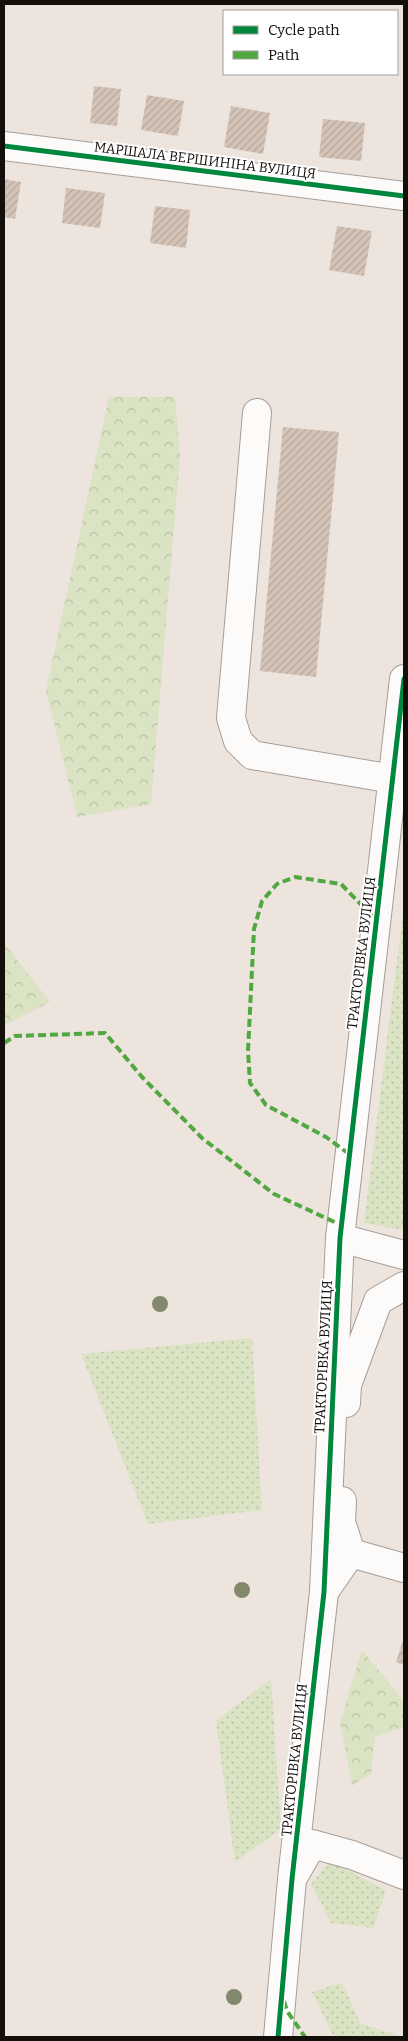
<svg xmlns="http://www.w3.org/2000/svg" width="408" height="2041" viewBox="0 0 408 2041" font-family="Bitter,serif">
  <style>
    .grass { fill: url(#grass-dots) }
    .forest { fill: url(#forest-crowns) }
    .building { fill: url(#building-hatch) }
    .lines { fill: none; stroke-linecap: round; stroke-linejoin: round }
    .minor-casing { stroke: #a59e99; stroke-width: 30 }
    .minor { stroke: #fcfbfa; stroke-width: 28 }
    .quiet { stroke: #51a841; stroke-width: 4; stroke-dasharray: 8 4; stroke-linecap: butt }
    .cycleway-casing { stroke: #fff; stroke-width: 8 }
    .cycleway { stroke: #00873e; stroke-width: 5 }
    .tree { fill: #83886c }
    .labels { text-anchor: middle; stroke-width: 4; stroke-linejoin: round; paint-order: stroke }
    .street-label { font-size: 14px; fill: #150f0b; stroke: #fff }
  </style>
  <defs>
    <pattern id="grass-dots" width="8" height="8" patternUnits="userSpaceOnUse" patternTransform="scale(1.25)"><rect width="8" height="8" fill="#dae3c3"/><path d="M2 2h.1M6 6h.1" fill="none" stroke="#bac2a6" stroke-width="1.8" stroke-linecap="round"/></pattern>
    <pattern id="forest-crowns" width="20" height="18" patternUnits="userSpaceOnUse" patternTransform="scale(1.25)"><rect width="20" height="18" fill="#dae3c3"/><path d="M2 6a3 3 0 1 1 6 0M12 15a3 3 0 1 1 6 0" fill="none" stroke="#bac2a6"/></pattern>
    <pattern id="building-hatch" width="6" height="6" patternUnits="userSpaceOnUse" patternTransform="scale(1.25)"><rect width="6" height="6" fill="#d4c4b8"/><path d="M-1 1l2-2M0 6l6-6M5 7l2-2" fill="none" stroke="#b5a79d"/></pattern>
  </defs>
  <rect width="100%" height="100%" fill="#eee4de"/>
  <g class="grass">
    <polygon points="404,905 404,1230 364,1223"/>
    <polygon points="252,1338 262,1510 148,1524 81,1354"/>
    <polygon points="271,1679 281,1829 235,1862 216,1721"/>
    <polygon points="331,1861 386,1891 373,1928 331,1923 311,1884"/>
    <polygon points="342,1983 361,2024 404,2037 346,2037 333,2035 312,1992"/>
  </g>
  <g class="forest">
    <polygon points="109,397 175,397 180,456 151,804 77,817 46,690"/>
    <polygon points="4,943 50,1002 4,1026"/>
    <polygon points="362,1650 404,1701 404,1727 375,1737 371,1774 352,1785 340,1722"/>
  </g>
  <g class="building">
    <polygon points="94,86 121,89 117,126 90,123"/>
    <polygon points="147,95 184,101 178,136 141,130"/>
    <polygon points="231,106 270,113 263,154 224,147"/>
    <polygon points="323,119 365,123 361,161 319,157"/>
    <polygon points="4,179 21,182 15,219 4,217"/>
    <polygon points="66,188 105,193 100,228 62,223"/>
    <polygon points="155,206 190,210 186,248 150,243"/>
    <polygon points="337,226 372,231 364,276 329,270"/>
    <polygon points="283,427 339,432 316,677 260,671"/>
    <polygon points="404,1637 404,1665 396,1662"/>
  </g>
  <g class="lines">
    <g class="minor-casing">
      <g id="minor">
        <polyline points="4,146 404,196"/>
        <polyline points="257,413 231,718 238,741 252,755 393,779"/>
        <polyline points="340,1238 404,1255"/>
        <polyline points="346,1403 347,1385 378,1301 404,1286"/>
        <polyline points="351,1553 404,1568"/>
        <polyline points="324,1592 351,1553 341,1522 342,1501"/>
        <polyline points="295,1874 312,1844 352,1855 404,1875"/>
        <polyline points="278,2037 292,1879 324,1592 340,1238 404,679"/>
      </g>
    </g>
    <use href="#minor" class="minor"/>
    <g class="quiet">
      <polyline points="4,1043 15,1036 105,1033 142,1077 202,1138 274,1194 341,1225"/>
      <polyline points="349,1154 326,1137 266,1105 250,1083 248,1051 254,929 262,901 277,884 295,877 341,884 376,920"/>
      <polyline points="284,2001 287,2011 305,2037"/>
    </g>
    <g class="cycleway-casing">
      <g id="cycleway">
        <polyline points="4,146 404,196"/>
        <polyline points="278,2037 292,1879 324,1592 340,1238 404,679"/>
      </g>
    </g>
    <use href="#cycleway" class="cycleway"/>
  </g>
  <g class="tree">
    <circle cx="160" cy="1304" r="8"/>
    <circle cx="242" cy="1590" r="8"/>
    <circle cx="234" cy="1997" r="8"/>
  </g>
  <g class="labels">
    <g class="street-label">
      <text transform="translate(205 160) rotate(7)" y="5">МАРШАЛА ВЕРШИНІНА ВУЛИЦЯ</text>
      <text transform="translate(361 953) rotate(-83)" y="5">ТРАКТОРІВКА ВУЛИЦЯ</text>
      <text transform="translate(323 1357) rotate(-87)" y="5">ТРАКТОРІВКА ВУЛИЦЯ</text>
      <text transform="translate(294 1760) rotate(-84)" y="5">ТРАКТОРІВКА ВУЛИЦЯ</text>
    </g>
  </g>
  <rect width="408" height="2041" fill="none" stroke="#150f0b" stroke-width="10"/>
  <rect x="223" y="10" width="175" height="65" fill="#ffffff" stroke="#a19f9d"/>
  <rect x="233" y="26" width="25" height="8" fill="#00873e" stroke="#a19f9d"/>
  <text x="268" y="35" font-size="15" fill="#150f0b">Cycle path</text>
  <rect x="233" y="51" width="25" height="8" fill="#51a841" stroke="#a19f9d"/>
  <text x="268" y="60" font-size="15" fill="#150f0b">Path</text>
</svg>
